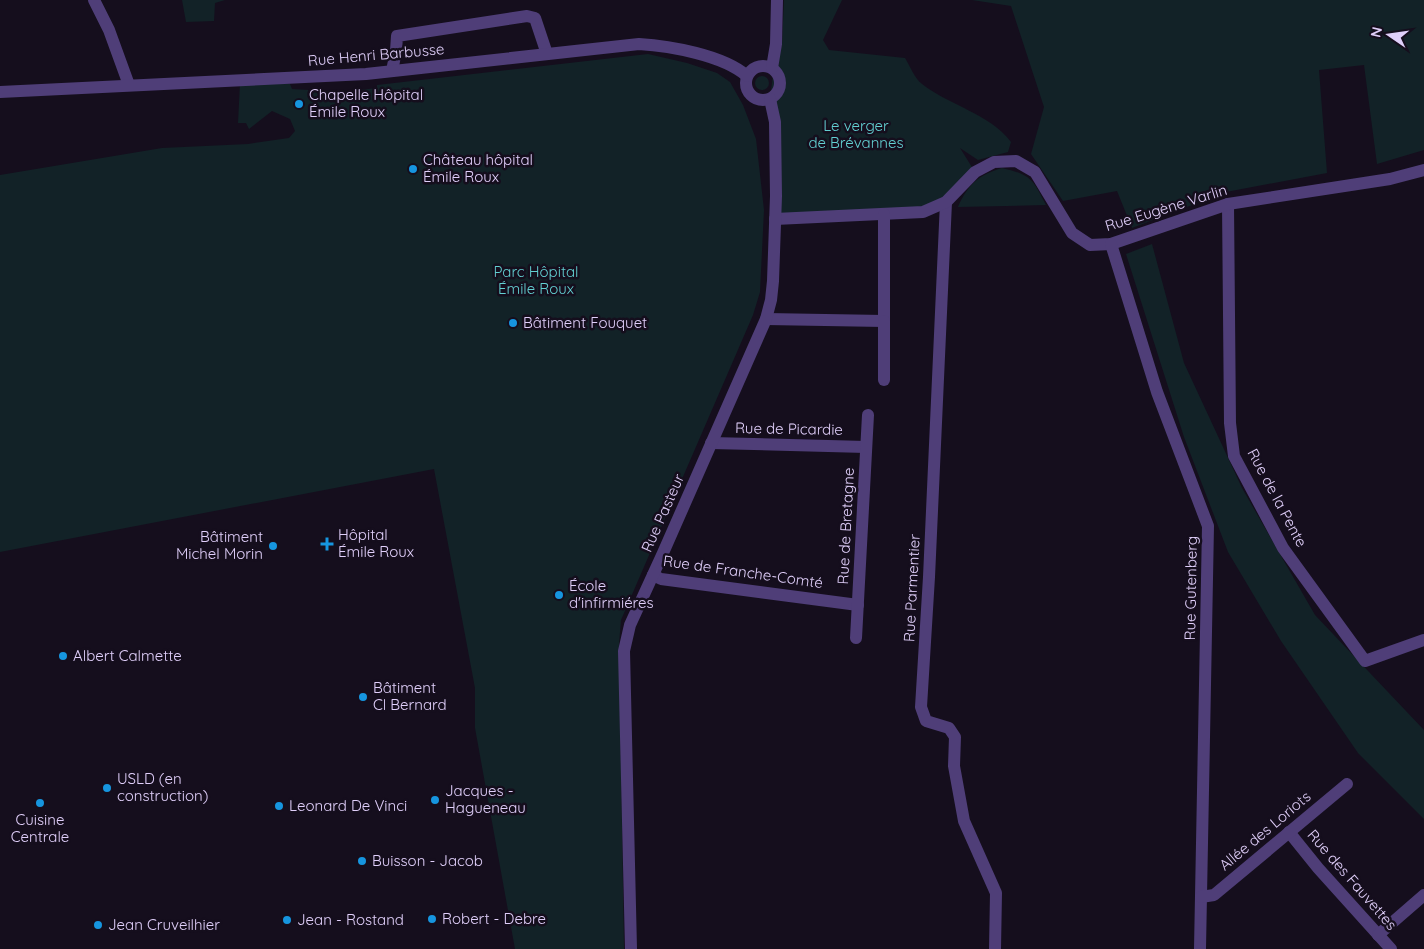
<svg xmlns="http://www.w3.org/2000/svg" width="1424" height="949" viewBox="0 0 1424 949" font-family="Quicksand,sans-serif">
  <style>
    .green { fill: #122227 }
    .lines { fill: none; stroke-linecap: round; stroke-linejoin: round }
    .minor { stroke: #4f3e78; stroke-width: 12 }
    .poi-dot { fill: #1695df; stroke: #150e1d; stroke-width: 2 }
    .labels { text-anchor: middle; stroke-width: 5; stroke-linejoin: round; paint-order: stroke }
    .street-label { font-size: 15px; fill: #e0cffa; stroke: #150e1d }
    .poi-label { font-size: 15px; fill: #e0cffa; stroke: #150e1d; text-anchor: start }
    .park-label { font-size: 15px; fill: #63d0d2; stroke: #150e1d }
  </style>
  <rect width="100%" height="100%" fill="#150e1d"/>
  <g class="green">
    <polygon points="182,0 225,0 215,3 214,21 186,22"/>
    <path d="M784 0H842L823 40 829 50 905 58C910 66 915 79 922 84 950 106 989 113 1011 142L1008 152 978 160 960 148 975 172 923 212 775 219 770 99 774 67 782 44Z"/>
    <polygon points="972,0 1424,0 1424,150 1377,164 1364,65 1319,70 1327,173 1226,192 1132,228 1117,191 1063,201 1031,154 1044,107 1011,6"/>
    <polygon points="648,54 687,63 717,73 730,82 743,105 756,139 764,210 760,292 753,315 621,620 619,644 624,949 515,949 475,728 475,688 434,469 0,552 0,175 162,148 248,144 289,138 295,131 290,119 272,111 249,129 246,123 238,123 240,83 290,84 292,89 342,92 377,88 377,85"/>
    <circle cx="762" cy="83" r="7"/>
    <path d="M1002 168C1032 175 1033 180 1046 205L958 207C968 184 979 175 1002 168Z"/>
    <polygon points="1152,244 1184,363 1242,488 1315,615 1424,730 1424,819 1358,753 1281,641 1228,552 1184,437 1126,254"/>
  </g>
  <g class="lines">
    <g class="minor">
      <polyline points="94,0 109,30 129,85"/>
      <circle cx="763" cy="83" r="17"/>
      <polyline points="772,68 776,44 777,0"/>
      <polyline points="392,71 396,51 397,36 527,16 535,18 547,54"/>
      <path d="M0 92 366 74 639 44C670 46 723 55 747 76"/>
      <polyline points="946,202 929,577 921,707 926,721 949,728 955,737 954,766 964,821 996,893 995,949"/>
      <polyline points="1228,204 1230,423 1234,456 1283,548 1365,661 1424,640"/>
      <polyline points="775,219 923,212 946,202 975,172 994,162 1016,161 1035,172 1072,233 1090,245 1111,244 1228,204 1390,179 1424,170"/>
      <polyline points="1111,244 1157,392 1208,526 1200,949"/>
      <polyline points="766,319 884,321 884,214"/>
      <polyline points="884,380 884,321"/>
      <polyline points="711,443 866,447"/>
      <polyline points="653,575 661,579 858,605"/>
      <polyline points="856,638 868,415"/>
      <polyline points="1289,832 1318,868 1391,949"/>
      <polyline points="1201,897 1214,895 1347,784"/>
      <polyline points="1378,935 1424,895"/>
      <polyline points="631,949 624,651 630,625 663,553 766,319 771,300 773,281 776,196 775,122 770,99"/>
    </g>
  </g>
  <g class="poi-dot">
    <circle cx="299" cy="104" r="5"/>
    <circle cx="413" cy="169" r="5"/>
    <circle cx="513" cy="323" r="5"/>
    <path d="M324.5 536.5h5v5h5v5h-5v5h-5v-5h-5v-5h5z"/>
    <circle cx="273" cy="546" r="5"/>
    <circle cx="559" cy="595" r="5"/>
    <circle cx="63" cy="656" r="5"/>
    <circle cx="363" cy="697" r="5"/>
    <circle cx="107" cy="788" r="5"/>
    <circle cx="435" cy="800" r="5"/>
    <circle cx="40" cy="803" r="5"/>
    <circle cx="279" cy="806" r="5"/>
    <circle cx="362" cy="861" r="5"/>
    <circle cx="432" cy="919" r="5"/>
    <circle cx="287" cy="920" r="5"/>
    <circle cx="98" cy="925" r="5"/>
  </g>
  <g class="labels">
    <g class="street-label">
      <text transform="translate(376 55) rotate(-5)" y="5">Rue Henri Barbusse</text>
      <text transform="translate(1166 208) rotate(-17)" y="5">Rue Eugène Varlin</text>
      <text transform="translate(789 429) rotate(1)" y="5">Rue de Picardie</text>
      <text transform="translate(1277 498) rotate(62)" y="5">Rue de la Pente</text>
      <text transform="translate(663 513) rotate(-66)" y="5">Rue Pasteur</text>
      <text transform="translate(846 526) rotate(-87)" y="5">Rue de Bretagne</text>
      <text transform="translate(743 572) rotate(8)" y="5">Rue de Franche-Comté</text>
      <text transform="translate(912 588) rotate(-87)" y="5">Rue Parmentier</text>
      <text transform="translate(1191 588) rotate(-89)" y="5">Rue Gutenberg</text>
      <text transform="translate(1265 831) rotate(-40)" y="5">Allée des Loriots</text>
      <text transform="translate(1352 880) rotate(49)" y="5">Rue des Fauvettes</text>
    </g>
    <g class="poi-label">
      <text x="309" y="100">Chapelle Hôpital<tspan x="309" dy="17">Émile Roux</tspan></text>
      <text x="423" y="165">Château hôpital<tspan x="423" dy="17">Émile Roux</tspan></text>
      <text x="523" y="328">Bâtiment Fouquet</text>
      <text x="338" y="540">Hôpital<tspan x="338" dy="17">Émile Roux</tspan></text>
      <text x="263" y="542" text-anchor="end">Bâtiment<tspan x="263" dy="17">Michel Morin</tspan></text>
      <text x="569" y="591">École<tspan x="569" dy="17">d'infirmiéres</tspan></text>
      <text x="73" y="661">Albert Calmette</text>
      <text x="373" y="693">Bâtiment<tspan x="373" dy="17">Cl Bernard</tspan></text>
      <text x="117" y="784">USLD (en<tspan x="117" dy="17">construction)</tspan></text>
      <text x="445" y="796">Jacques -<tspan x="445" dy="17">Hagueneau</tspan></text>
      <text x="289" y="811">Leonard De Vinci</text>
      <text x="40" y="825" text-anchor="middle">Cuisine<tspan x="40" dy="17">Centrale</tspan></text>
      <text x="372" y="866">Buisson - Jacob</text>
      <text x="442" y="924">Robert - Debre</text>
      <text x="297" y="925">Jean - Rostand</text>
      <text x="108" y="930">Jean Cruveilhier</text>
    </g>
    <g class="park-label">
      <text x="856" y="131">Le verger<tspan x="856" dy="17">de Brévannes</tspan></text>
      <text x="536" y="277">Parc Hôpital<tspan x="536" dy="17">Émile Roux</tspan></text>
    </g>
  </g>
  <g transform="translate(1389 35) rotate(283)" stroke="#150e1d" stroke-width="4" paint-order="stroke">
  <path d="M0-4L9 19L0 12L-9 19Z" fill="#e0cffa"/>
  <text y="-8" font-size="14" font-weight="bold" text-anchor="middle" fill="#e0cffa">N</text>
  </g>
</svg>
